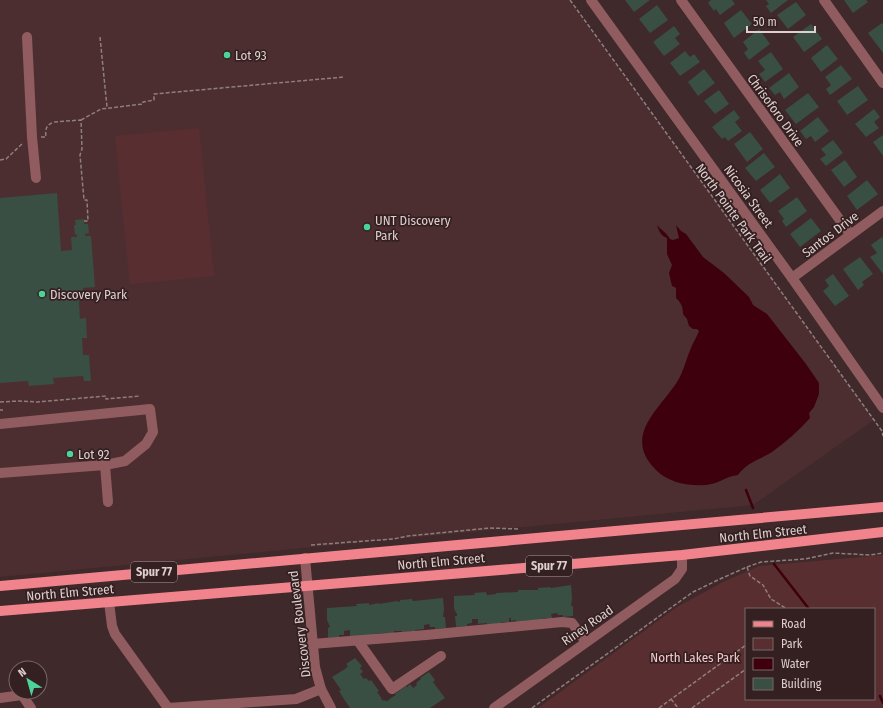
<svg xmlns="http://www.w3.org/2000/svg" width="883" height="708" viewBox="0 0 883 708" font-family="'Fira Sans Condensed',sans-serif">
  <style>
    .built { fill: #4c2e30 }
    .green { fill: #592e31; fill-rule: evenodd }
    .water { fill: #3d000c }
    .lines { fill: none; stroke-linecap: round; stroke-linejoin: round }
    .stream { stroke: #3d000c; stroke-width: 2.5 }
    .building { fill: #394f43 }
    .path { stroke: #907d7e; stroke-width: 1.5; stroke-dasharray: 4 2; stroke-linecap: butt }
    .minor { stroke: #915c5f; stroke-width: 10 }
    .major { stroke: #f0838c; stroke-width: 10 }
    .poi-dot { fill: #4cd39a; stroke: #352021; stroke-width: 1.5 }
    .labels { text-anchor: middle; stroke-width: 3.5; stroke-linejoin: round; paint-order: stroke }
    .shield { fill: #352021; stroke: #ab9a9b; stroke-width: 1 }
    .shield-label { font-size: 12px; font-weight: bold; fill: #decfcf }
    .poi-label { font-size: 13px; fill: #decfcf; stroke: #352021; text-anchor: start }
    .street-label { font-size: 13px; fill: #decfcf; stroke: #352021 }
    .park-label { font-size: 13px; fill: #f4c7c9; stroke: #352021 }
  </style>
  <rect width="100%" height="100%" fill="#3f292a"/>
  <polygon class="built" points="0,0 569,0 874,420 753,505 0,577"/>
  <g class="green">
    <polygon points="199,128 214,276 130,284 115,136"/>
    <path d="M883 555V708H538L677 607 723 582 759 566ZM746 609H874V699H746Z"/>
  </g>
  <path class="water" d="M657 225C661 230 667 233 670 239L673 240 679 238 676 225 681 231 686 234 703 257 724 273 749 297 753 305 767 314 806 364 819 383V394L814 407 809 413 810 418C798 431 786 442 772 452 761 459 746 463 738 475 727 476 718 484 706 485 688 486 669 483 656 470 622 436 659 410 677 382 684 371 686 359 691 348 693 342 697 337 699 331L697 329H693L689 326 687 319 683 314C683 306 681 303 676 298V288L672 286 669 273 672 265 667 254V238C661 236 659 231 657 225Z"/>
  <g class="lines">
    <g class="stream">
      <polyline points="746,490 753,508"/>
      <polyline points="774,564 809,609"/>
      <polyline points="880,696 883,703"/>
    </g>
  </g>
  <g class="building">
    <polygon points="625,0 650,0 634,12"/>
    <polygon points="711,0 732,0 735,4 720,15 716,9 714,11 708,3"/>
    <polygon points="766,0 788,0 771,13 766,6 769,4"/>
    <polygon points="844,0 866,0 868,2 853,13"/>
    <polygon points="796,2 806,15 788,29 777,15"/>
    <polygon points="657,5 668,20 650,33 639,19"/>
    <polygon points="741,10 752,24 734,38 724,23"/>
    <polygon points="882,23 883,24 883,53 868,33"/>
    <polygon points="811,24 822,39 804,52 793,37"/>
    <polygon points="674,26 680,34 675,38 680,44 664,56 653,42"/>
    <polygon points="759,29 770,44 749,60 744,53 748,49 743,42"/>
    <polygon points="827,45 838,59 821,72 811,58"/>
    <polygon points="685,51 690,57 694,54 700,62 680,76 670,63"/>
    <polygon points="771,52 783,69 765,82 759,74 765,70 758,61"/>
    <polygon points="841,65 852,79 830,95 826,89 831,85 825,77"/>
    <polygon points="704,69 715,83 698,96 688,82"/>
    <polygon points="789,73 799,87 784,99 780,92 775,95 769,88"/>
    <polygon points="858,86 868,100 847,115 837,101"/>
    <polygon points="719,90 729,104 715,114 704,101"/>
    <polygon points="808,93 819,107 796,124 785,110"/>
    <polygon points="874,109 880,117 874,122 879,128 866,137 855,124"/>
    <polygon points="734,110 740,118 735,122 742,131 728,141 725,137 722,139 712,127"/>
    <polygon points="818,117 829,131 815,142 811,136 806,139 800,131"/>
    <polygon points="750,132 763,149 747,162 734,144"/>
    <polygon points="883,135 883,156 873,142"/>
    <polygon points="833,140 843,153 826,166 820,159 826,155 821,149"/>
    <polygon points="764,153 775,167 756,181 745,168"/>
    <polygon points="845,160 857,177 844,187 831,170"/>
    <polygon points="780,174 790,188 770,203 760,190"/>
    <polygon points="867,180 878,194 857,210 847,196"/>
    <polygon points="57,193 61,251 72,250 71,237 77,237 77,234 75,235 74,225 76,225 75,220 84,219 84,224 88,224 89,233 85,234 85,236 91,236 95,287 83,288 84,300 79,301 80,319 86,318 87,338 82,338 83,355 89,355 91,381 84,381 83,376 53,378 54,384 29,386 28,381 0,383 0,198"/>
    <polygon points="797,197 807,211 786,227 782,221 784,219 778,211"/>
    <polygon points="811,218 821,231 800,247 790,234"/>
    <polygon points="882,237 883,239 883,274 870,257 877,253 871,245"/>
    <polygon points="860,257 873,274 862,282 864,285 858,290 843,269"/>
    <polygon points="833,274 849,296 835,306 823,291 829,286 825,280"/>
    <polygon points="571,585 572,598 571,606 573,606 573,616 563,617 563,615 558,615 557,613 551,614 552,618 543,618 543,620 530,622 529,620 516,622 516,620 511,621 511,618 509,618 509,622 501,622 501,624 487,625 487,623 478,624 478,619 472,619 472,623 467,624 467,626 456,627 455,616 457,616 457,613 456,613 454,608 454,596 475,595 474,593 486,592 487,595 496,594 496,593 518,592 518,590 538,590 538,588 550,587 551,588"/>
    <polygon points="443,598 444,609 443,617 445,617 446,628 435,629 435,627 430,627 429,624 424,625 424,629 415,630 415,631 402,632 402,631 394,631 394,633 382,633 373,634 374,636 350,636 350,630 344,631 344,635 339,635 339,637 328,638 328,628 330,627 327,620 327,608 357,606 356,604 369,603 369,605 379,603 379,604 397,601 400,602 400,600 412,599 413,601"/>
    <polygon points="355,658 362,666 360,668 363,672 360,674 364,679 366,678 369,681 371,680 379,691 377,692 382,699 381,700 389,701 388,700 396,695 395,694 406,686 407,687 410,684 413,688 417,685 416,683 421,679 420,678 429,672 435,680 433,682 445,698 430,708 350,708 342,696 339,691 341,690 332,677 345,669 348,666 346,664"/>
  </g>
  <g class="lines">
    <g class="path">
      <polyline points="570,0 882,431 883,436"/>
      <polyline points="100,37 107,107"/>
      <polyline points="81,120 101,109 143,104 143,102 154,100 154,94 344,77"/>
      <path d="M41 137H46C45 129 46 125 54 122L81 120 82 149 80 155 84 200H87L88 221H84"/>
      <polyline points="0,160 6,159 23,143"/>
      <polyline points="0,402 19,401 37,402 106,396 106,399 140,396"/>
      <polyline points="0,410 3,410"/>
      <polyline points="311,545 393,539 408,536 490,528 518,529"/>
      <polyline points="747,567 750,576 763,585 771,599 787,609"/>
      <polyline points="671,699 678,708"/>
      <polyline points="532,708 679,602 693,592 720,579 747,567 761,562 805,559 833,553 870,555 883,553"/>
      <polyline points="659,708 746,645"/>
      <polyline points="692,708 746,669"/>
    </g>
    <g class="minor">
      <polyline points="591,0 792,278 883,408"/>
      <polyline points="681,0 850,234"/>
      <polyline points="824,0 883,83"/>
      <polyline points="27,37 32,137 36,178"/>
      <polyline points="792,278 883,211"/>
      <polyline points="0,424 150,409 153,432 146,444 125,461 105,465 0,473"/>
      <polyline points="105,465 108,502"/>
      <polyline points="305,558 315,667 321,689 331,708"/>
      <polyline points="109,602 112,626 115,634 168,708 296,699 321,689"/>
      <polyline points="358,641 392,689 441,656"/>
      <polyline points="312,644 426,635 562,622 572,623 586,642"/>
      <polyline points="0,698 22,695 31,708"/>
      <polyline points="494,708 675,579 682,569 682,555"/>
    </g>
    <g class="major">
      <polyline points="0,586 883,507"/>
      <polyline points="0,611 682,555 883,532"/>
    </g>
  </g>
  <g class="poi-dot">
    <circle cx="227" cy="55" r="4"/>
    <circle cx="367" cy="227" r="4"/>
    <circle cx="42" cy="294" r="4"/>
    <circle cx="70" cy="454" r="4"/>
  </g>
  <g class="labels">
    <g class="shield">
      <rect x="526" y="556" width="46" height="20" rx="3"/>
      <rect x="131" y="562" width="46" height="20" rx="3"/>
    </g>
    <g class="shield-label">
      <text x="549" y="570">Spur 77</text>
      <text x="154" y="576">Spur 77</text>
    </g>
    <g class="poi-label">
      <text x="235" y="60">Lot 93</text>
      <text x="375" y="225">UNT Discovery<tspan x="375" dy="15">Park</tspan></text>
      <text x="50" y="299">Discovery Park</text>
      <text x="78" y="459">Lot 92</text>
    </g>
    <g class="street-label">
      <text transform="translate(776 110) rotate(54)" y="5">Chrisoforo Drive</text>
      <text transform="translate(749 196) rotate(54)" y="5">Nicosia Street</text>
      <text transform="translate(734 213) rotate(54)" y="5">North Pointe Park Trail</text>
      <text transform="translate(830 234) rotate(-37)" y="5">Santos Drive</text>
      <text transform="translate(763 533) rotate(-6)" y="5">North Elm Street</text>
      <text transform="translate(441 561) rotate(-5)" y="5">North Elm Street</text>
      <text transform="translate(70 592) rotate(-5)" y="5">North Elm Street</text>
      <text transform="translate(299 624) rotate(-97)" y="5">Discovery Boulevard</text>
      <text transform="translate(587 625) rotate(-35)" y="5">Riney Road</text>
    </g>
    <g class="park-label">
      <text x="695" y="662">North Lakes Park</text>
    </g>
  </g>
  <rect x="745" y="608" width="130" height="92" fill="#352021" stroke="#796667"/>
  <rect x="753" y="621" width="20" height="6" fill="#f0838c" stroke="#796667"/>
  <text x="781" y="628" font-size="12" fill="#decfcf">Road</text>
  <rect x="753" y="638" width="20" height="12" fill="#592e31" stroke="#796667"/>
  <text x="781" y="648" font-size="12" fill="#decfcf">Park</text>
  <rect x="753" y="658" width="20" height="12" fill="#3d000c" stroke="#796667"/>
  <text x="781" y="668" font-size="12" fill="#decfcf">Water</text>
  <rect x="753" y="678" width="20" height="12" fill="#394f43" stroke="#796667"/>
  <text x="781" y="688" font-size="12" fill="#decfcf">Building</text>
  <g transform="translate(28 680) rotate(323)"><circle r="19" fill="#352021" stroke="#796667"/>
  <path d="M0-3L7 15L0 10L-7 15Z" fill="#4cd39a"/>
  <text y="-6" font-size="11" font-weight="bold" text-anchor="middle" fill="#decfcf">N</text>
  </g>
  <path d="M747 26v6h68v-6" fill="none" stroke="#decfcf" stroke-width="2"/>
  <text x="753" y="26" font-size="12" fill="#decfcf" stroke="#352021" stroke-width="3" paint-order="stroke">50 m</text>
</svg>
